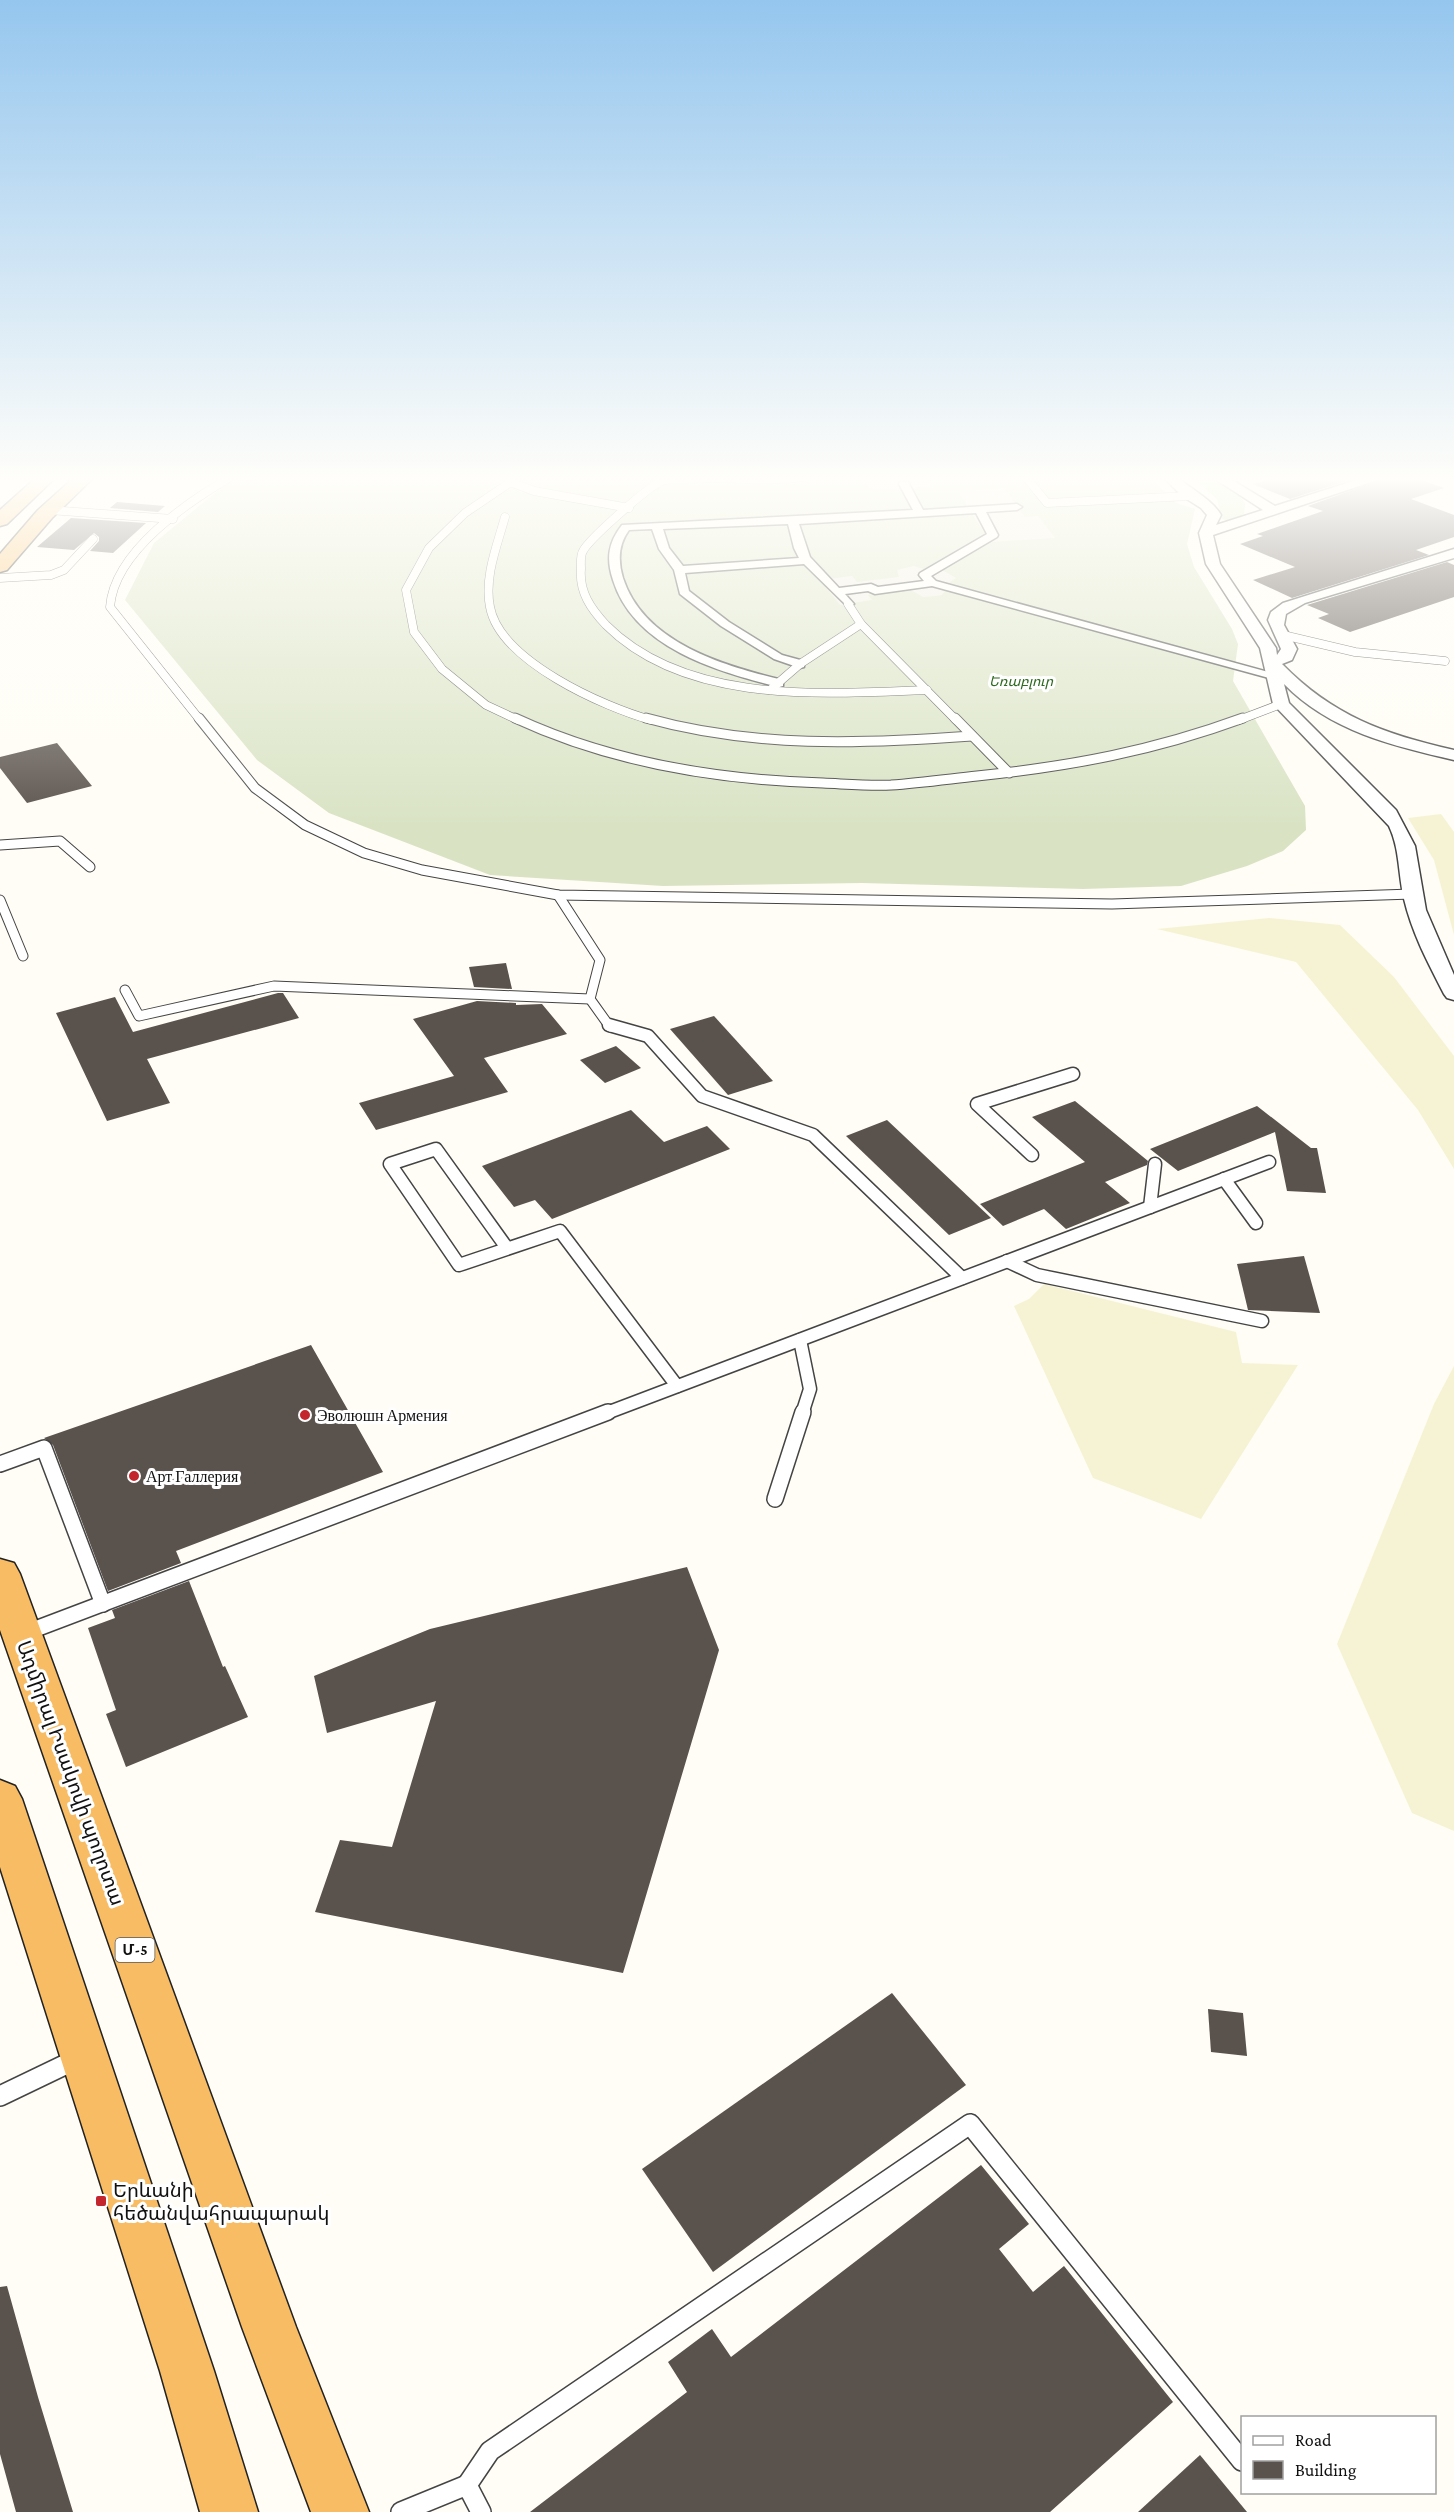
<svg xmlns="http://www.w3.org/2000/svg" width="1454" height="2512" viewBox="0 0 1454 2512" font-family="'Crimson Pro','Noto Sans Armenian',serif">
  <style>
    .farmland { fill: #f6f3d4 }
    .green { fill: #d5ebbd }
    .cemetery { fill: #d9e3c4 }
    .plaza { fill: #f1ede2 }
    .building { fill: #5a524d }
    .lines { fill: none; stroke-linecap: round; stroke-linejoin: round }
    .service-far4-casing { stroke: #444; stroke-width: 9 }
    .service-far3-casing { stroke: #444; stroke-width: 11 }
    .service-far2-casing { stroke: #444; stroke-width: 15 }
    .service-far1-casing { stroke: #444; stroke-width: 18 }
    .service-casing { stroke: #444; stroke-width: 22 }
    .pedestrian-casing { stroke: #444; stroke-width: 3 }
    .minor-casing { stroke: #444; stroke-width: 3 }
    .trunk-casing { stroke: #222; stroke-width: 3 }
    .service-far4 { stroke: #fff; stroke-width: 8 }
    .service-far3 { stroke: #fff; stroke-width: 9 }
    .service-far2 { stroke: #fff; stroke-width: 12 }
    .service-far1 { stroke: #fff; stroke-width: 15 }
    .service { stroke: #fff; stroke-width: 19 }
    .pedestrian { fill: #fff; fill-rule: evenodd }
    .minor { fill: #fff; fill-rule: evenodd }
    .trunk { fill: #f7bc64; fill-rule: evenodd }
    .poi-dot { fill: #c4262e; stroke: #fff; stroke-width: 2 }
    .labels { text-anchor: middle; stroke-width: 6; stroke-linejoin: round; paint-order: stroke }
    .far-park-label { font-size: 14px; font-style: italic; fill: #2f6b1f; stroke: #fff }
    .shield { fill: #fff; stroke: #585858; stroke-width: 1.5 }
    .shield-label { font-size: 15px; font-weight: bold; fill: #111 }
    .poi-label { font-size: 16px; fill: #111; stroke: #fff; text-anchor: start }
    .near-street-label { font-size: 20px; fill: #111; stroke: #fff }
    .near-poi-label { font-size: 20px; fill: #111; stroke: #fff; text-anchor: start }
  </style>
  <rect width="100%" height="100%" fill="#fffdf5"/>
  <g class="farmland">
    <polygon points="1441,814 1454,832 1454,935 1434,860 1408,818"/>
    <polygon points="1269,918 1340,925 1394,977 1454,1056 1454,1169 1418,1110 1296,962 1157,929"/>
    <polygon points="1044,1284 1236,1332 1242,1363 1298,1365 1201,1519 1093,1478 1014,1306 1029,1299"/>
    <polygon points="1454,1366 1454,1831 1412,1813 1337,1644 1434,1404"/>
  </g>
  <polygon class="green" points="1190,475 1210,475 1238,494 1245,504 1244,515 1231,522 1222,519 1217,499"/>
  <polygon class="cemetery" points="245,475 1148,475 1176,503 1195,509 1187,544 1194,567 1232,629 1238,644 1233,681 1305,806 1306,830 1283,851 1247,866 1181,886 1083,889 862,883 663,886 490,875 329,813 257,760 125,600 154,543 225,485"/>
  <g class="plaza">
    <polygon points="926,478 931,487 912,488 923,510 913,510 902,489 870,490 866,481"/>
    <polygon points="1004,488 1025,517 1038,516 1055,538 990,542 958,491"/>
    <polygon points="914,566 926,570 944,571 956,578 944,586 945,591 942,595 936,596 923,597 909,589 868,595 872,600 840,605 820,580 852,576 857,582 899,577 897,570"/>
  </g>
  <g class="building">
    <polygon points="1287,475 1365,475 1290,499 1253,484"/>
    <polygon points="1394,475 1407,475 1444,488 1411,499 1454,515 1454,537 1416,550 1429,555 1292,598 1253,580 1295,567 1240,544 1263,536 1257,534 1323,511 1308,506"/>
    <polygon points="117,502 165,506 158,512 110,508"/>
    <polygon points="71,518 146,523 113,553 90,551 99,541 99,537 94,533 74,550 37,547"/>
    <polygon points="1447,562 1454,565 1454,597 1350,632 1318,618 1329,614 1307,605"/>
    <polygon points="57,743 92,786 27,803 0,768 0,757"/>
    <polygon points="506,963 512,989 474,987 469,967"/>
    <polygon points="278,993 283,993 299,1018 147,1059 170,1103 107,1121 56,1013 115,997 133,1032"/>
    <polygon points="477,1001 516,1003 516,1005 542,1004 567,1034 484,1058 508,1092 376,1130 359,1103 454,1076 413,1019"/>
    <polygon points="714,1016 773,1081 728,1095 670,1029"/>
    <polygon points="616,1046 641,1068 605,1083 580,1060"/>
    <polygon points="1075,1101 1148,1161 1147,1165 1105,1182 1130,1203 1066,1229 1044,1209 1003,1226 980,1204 1085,1162 1032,1117"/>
    <polygon points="1257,1106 1311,1148 1317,1148 1326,1193 1287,1191 1275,1132 1178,1171 1150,1149"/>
    <polygon points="631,1110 664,1142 707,1126 730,1149 552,1219 535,1200 514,1207 482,1166"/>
    <polygon points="887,1120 991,1218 949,1235 846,1136"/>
    <polygon points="1304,1256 1320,1313 1248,1310 1237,1264"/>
    <polygon points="311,1345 383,1472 176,1551 181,1563 108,1591 53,1445 44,1438"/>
    <polygon points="687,1567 719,1650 623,1973 315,1912 340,1840 392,1847 436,1701 327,1733 314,1676 430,1629"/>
    <polygon points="189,1581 223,1667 225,1666 248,1717 126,1767 106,1714 116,1710 88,1628 115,1618 112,1610"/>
    <polygon points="892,1993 966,2085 713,2272 642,2169"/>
    <polygon points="1208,2009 1243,2013 1247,2056 1211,2052"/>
    <polygon points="981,2165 1029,2224 999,2249 1033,2292 1064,2266 1173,2402 1050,2512 530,2512 687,2392 668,2362 712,2329 731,2357"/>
    <polygon points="7,2286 38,2397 73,2512 16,2512 0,2454 0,2287"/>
    <polygon points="1200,2455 1247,2512 1138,2512"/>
  </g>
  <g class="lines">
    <g class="service-far4-casing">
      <g id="service-far4">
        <path d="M814 475C773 484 729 476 687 479 679 480 667 478 660 482 647 488 589 539 583 551 580 556 581 564 581 569 579 592 591 609 606 625 686 705 824 694 927 690"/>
        <polyline points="1024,475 1047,503 1190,496"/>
        <polyline points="510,482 534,491 629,508"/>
        <polyline points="49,510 173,519"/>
        <path d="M505 517C497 546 484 577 490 607 500 661 604 707 651 720"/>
        <polyline points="0,578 51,575 64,570 93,539"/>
        <polyline points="861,624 956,720"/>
        <polyline points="1283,635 1355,652 1445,661"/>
        <polyline points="770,690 800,664 861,624 848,604"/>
        <path d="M200 720 110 607C114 551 189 501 234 475"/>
        <polyline points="518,720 486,705 442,669 414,632 406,590 429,548 465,513 521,475"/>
        <polyline points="1239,720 1281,704"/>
      </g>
    </g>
    <g class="service-far3-casing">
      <g id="service-far3">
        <polyline points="199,718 255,788 305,825 364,853 422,870 558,895 1112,904 1412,894"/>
        <path d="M515 718C612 763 717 780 823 783 846 784 869 786 891 785 920 783 949 779 977 776 1072 766 1153 751 1243 718"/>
        <path d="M646 718C753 748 862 744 972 736"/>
        <polyline points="955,718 1009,773"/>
        <polyline points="0,845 60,841 90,867"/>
        <polyline points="558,895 600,960 590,999 610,1027"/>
        <polyline points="0,900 23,956"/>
        <polyline points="125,990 139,1016 274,986 590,999"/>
      </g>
    </g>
    <g class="service-far2-casing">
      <g id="service-far2">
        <polyline points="609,1025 648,1036 702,1096 813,1135 962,1278"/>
        <polyline points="1032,1155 977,1104 1073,1074"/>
        <polyline points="1224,1179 1256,1223"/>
        <polyline points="1150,1207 1155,1164"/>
        <polyline points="507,1248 436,1149 390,1164 459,1265 560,1231 677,1386"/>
        <polyline points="1007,1261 1037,1275 1262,1321"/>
        <polyline points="800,1340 810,1389 802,1414"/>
        <polyline points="604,1414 1269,1162"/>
      </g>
    </g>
    <g class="service-far1-casing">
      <g id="service-far1">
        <polyline points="0,1464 44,1448 103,1604"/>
        <polyline points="775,1499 803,1412"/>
        <polyline points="25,1633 608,1412"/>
      </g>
    </g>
    <g class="service-casing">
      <g id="service">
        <polyline points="0,2096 77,2059"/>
        <polyline points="467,2485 490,2451 970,2124 1242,2461"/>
        <polyline points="401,2512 467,2485 481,2512"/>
      </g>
    </g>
    <g class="pedestrian-casing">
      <path id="pedestrian" d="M900 482H908L923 510 1017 504 1022 507 1017 510 986 512 998 535 997 537 931 576 936 581 1279 675 1269 678 932 586 875 594 868 591 845 594 854 604 848 607 804 564 685 573 689 591 729 622 782 655 804 661V667L800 668 774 659 721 626 680 594 674 570 659 549 652 529 629 530C618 545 618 561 623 578 644 643 724 666 783 680V686L779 687C718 672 634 648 613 580 606 559 608 543 622 525L913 510 899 484ZM976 513 987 534 920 573 919 575 924 581 878 587 871 584 839 588 810 557 799 524ZM788 524 794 548 799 558 683 566 669 548 663 529Z"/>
    </g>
    <g class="minor-casing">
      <path id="minor" d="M1161 475H1175C1190 489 1212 499 1221 515L1216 525 1263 510 1209 475H1224L1275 506 1372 475H1392L1213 535 1220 564 1276 648 1277 655 1281 649 1268 620 1271 612 1283 603 1454 549V558L1305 603 1286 614 1284 625 1297 649 1292 660 1282 664C1333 716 1384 734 1454 750V760C1393 746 1330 731 1284 684L1289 703 1396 810 1415 846 1426 910 1454 975V1000L1447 998 1444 994C1428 963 1412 933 1404 899 1398 874 1400 849 1389 826L1273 704 1260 648 1206 564 1199 533 1207 515 1201 508 1182 496Z"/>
    </g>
    <g class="trunk-casing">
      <g id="trunk">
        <polygon points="39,475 58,475 7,524 0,526 0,510"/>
        <polygon points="77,475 96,475 52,518 7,570 0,572 0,554 38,510"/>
        <polygon points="0,1559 14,1563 20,1574 296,2327 369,2512 311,2512 242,2327 0,1630"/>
        <polygon points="0,1780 15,1786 22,1799 214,2371 258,2512 200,2512 160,2371 0,1867"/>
      </g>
    </g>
    <use href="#service-far4" class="service-far4"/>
    <use href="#service-far3" class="service-far3"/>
    <use href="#service-far2" class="service-far2"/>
    <use href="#service-far1" class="service-far1"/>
    <use href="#service" class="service"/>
    <use href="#pedestrian" class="pedestrian"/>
    <use href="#minor" class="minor"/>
    <use href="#trunk" class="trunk"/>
  </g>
  <linearGradient id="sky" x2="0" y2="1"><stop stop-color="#95c6ee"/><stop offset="0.58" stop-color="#fffefa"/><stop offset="1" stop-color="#fffefa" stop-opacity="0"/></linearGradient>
  <rect width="1454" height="826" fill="url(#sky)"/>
  <g class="poi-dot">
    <circle cx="305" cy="1415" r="6"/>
    <circle cx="134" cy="1476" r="6"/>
    <rect x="95" y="2195" width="12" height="12" rx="3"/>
  </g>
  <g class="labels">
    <g class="far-park-label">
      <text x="1021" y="686">Եռաբլուր</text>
    </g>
    <rect class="shield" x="115.5" y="1938" width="39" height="24" rx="4.5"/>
    <g class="shield-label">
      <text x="135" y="1955">Մ-5</text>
    </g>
    <g class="poi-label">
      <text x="317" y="1421">Эволюшн Армения</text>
      <text x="146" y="1482">Арт Галлерия</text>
    </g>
    <g class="near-street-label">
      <text transform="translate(71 1773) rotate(70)" y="7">Ադմիրալ Իսակովի պողոտա</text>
    </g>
    <g class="near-poi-label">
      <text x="113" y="2197">Երևանի<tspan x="113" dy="23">հեծանվահրապարակ</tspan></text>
    </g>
  </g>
  <rect x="1241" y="2416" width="195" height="78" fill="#ffffff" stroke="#a0a0a0" stroke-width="1.5"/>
  <rect x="1253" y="2436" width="30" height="9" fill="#ffffff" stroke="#a0a0a0" stroke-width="1.5"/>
  <text x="1295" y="2446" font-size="18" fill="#111111">Road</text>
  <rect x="1253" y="2461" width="30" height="18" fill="#5a524d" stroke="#a0a0a0" stroke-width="1.5"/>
  <text x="1295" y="2476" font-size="18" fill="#111111">Building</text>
</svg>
